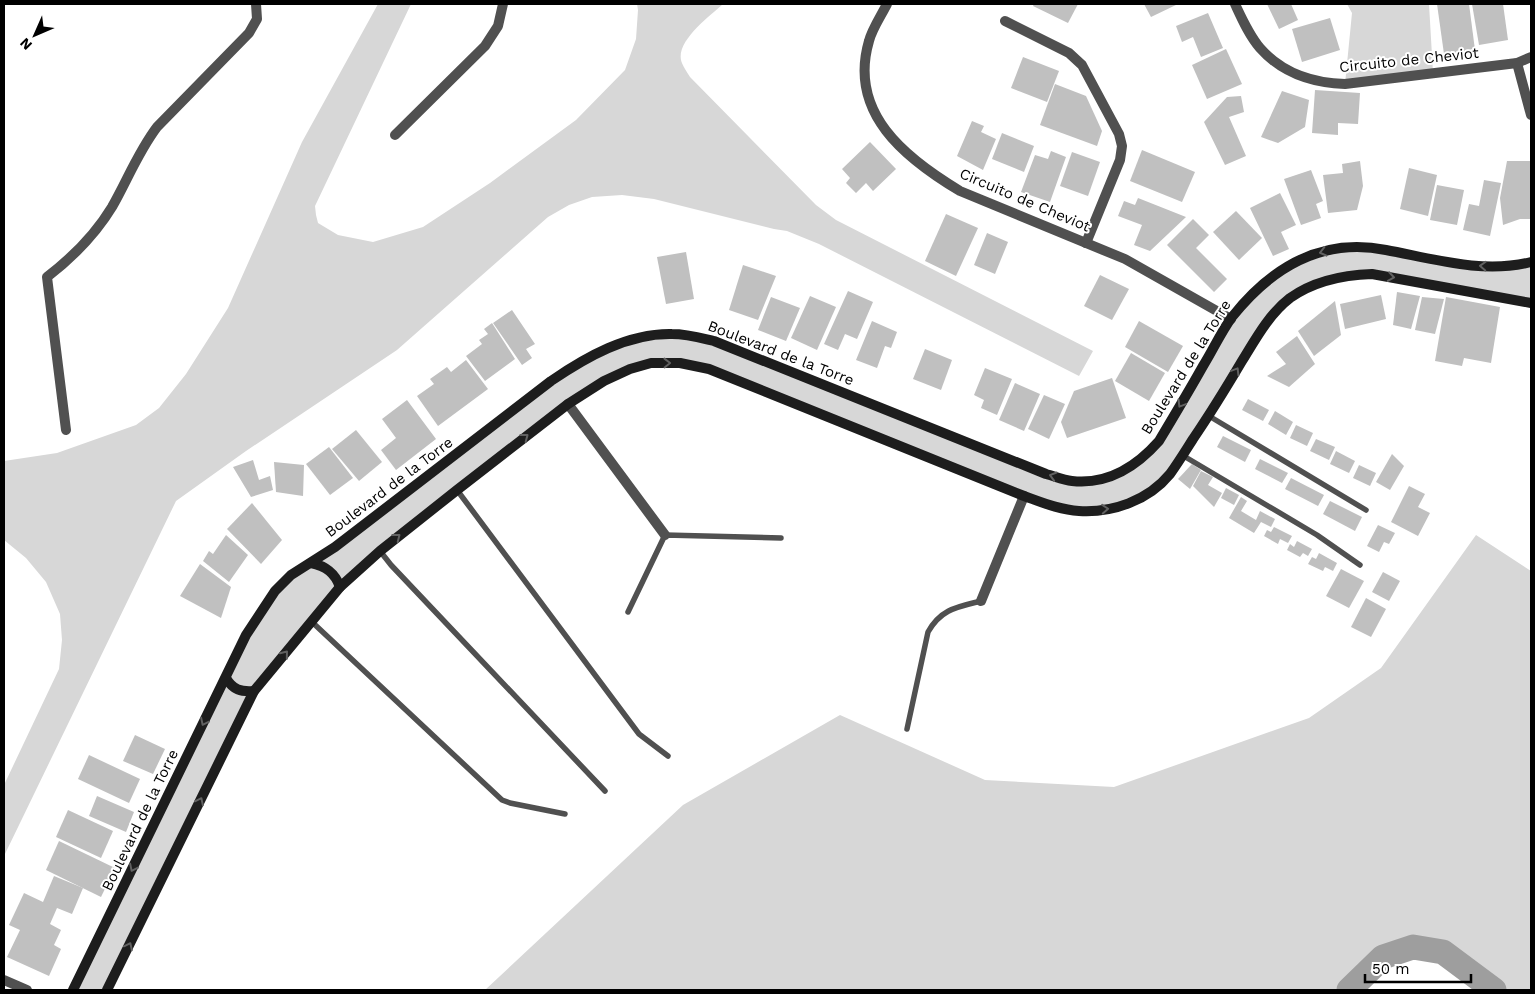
<svg xmlns="http://www.w3.org/2000/svg" width="1535" height="994" viewBox="0 0 1535 994" font-family="'Work Sans',sans-serif">
  <style>
    .green { fill: #d7d7d7 }
    .lines { fill: none; stroke-linecap: round; stroke-linejoin: round }
    .river { stroke: #9e9e9e; stroke-width: 25 }
    .building { fill: #c0c0c0 }
    .lane { stroke: #505050; stroke-width: 5.5 }
    .street { stroke: #505050; stroke-width: 10 }
    .secondary { stroke: #1d1d1d; stroke-width: 10 }
    .oneway { stroke: #616161 }
    .labels { text-anchor: middle; stroke-width: 4; stroke-linejoin: round; paint-order: stroke }
    .street-label { font-size: 15px; fill: #000; stroke: #fff }
  </style>
  <rect width="100%" height="100%" fill="#fff"/>
  <g class="green">
    <path d="M378 4H411L315 206 316 215 318 223 338 235 373 242 423 227 490 183 576 120 625 70 636 39 638 10 637 4H723C710 16 677 40 681 60 682 65 687 72 690 77L816 205 836 220 1093 351 1079 376 819 244 787 231 774 229 654 199 622 195 592 197 569 205 548 217 397 350 246 451 176 501 4 856V785L59 669 62 640 60 614 46 582 26 558 4 540V461L57 453 136 425 159 408 186 374 228 308 302 142Z"/>
    <polygon points="1347,4 1429,4 1433,73 1345,84 1352,13"/>
    <polygon points="1347,247 1459,264 1531,262 1531,303 1372,274 1309,287 1269,320 1169,475 1117,508 1054,507 709,369 651,363 604,381 357,571 254,691 107,990 73,990 226,678 275,591 551,381 622,343 692,336 1046,474 1097,481 1144,457 1231,319 1273,275"/>
    <polygon points="1476,535 1531,571 1531,990 1494,990 1443,952 1413,947 1383,957 1349,990 485,990 683,805 840,715 985,780 1114,787 1309,718 1381,668"/>
  </g>
  <g class="lines">
    <polyline class="river" points="1349,990 1383,957 1413,947 1443,952 1494,990"/>
  </g>
  <g class="building">
    <polygon points="1034,4 1078,4 1068,23 1033,6"/>
    <polygon points="1144,4 1178,4 1151,17"/>
    <polygon points="1267,4 1291,4 1298,20 1279,29"/>
    <polygon points="1437,4 1469,4 1475,50 1444,54"/>
    <polygon points="1472,4 1503,4 1508,40 1479,45"/>
    <polygon points="1208,13 1223,48 1201,57 1193,37 1182,42 1176,26"/>
    <polygon points="1330,18 1340,50 1302,62 1292,29"/>
    <polygon points="1226,49 1242,84 1207,99 1192,65"/>
    <polygon points="1023,57 1059,71 1047,102 1011,88"/>
    <polygon points="1055,84 1086,96 1102,131 1097,146 1040,125"/>
    <polygon points="1315,90 1360,93 1358,124 1338,123 1338,135 1312,133"/>
    <polygon points="1282,91 1309,100 1305,127 1278,143 1261,137"/>
    <polygon points="1241,96 1244,112 1229,117 1246,156 1225,165 1204,122 1227,97"/>
    <polygon points="972,121 984,126 981,132 996,139 983,170 957,156"/>
    <polygon points="1002,133 1034,146 1024,172 992,159"/>
    <polygon points="870,142 896,169 873,191 866,183 856,193 846,183 850,178 842,169"/>
    <polygon points="1142,150 1195,172 1182,202 1130,181"/>
    <polygon points="1051,151 1066,157 1050,202 1021,192 1035,155 1048,159"/>
    <polygon points="1072,152 1100,162 1088,196 1060,186"/>
    <polygon points="1360,161 1363,186 1357,210 1328,213 1323,175 1343,173 1342,164"/>
    <polygon points="1507,161 1531,161 1531,219 1520,219 1503,225 1500,198"/>
    <polygon points="1409,168 1437,175 1428,216 1400,209"/>
    <polygon points="1311,170 1323,201 1316,204 1321,218 1301,225 1284,179"/>
    <polygon points="1484,180 1501,183 1490,236 1463,230 1469,204 1479,206"/>
    <polygon points="1437,185 1464,190 1457,225 1430,220"/>
    <polygon points="1280,193 1296,225 1281,232 1289,249 1273,256 1250,208"/>
    <polygon points="1138,198 1186,217 1150,251 1134,245 1142,225 1118,216 1124,201 1135,205"/>
    <polygon points="1236,211 1262,238 1239,260 1213,232"/>
    <polygon points="946,214 978,228 956,276 925,261"/>
    <polygon points="1193,219 1209,235 1196,248 1227,279 1214,292 1167,245"/>
    <polygon points="987,233 1008,242 995,274 974,265"/>
    <polygon points="686,252 694,299 666,304 657,257"/>
    <polygon points="743,265 776,276 758,320 729,310"/>
    <polygon points="1100,275 1129,289 1112,320 1084,306"/>
    <polygon points="848,291 873,302 857,339 845,334 838,350 824,344"/>
    <polygon points="1397,292 1420,296 1411,329 1393,325"/>
    <polygon points="1381,295 1386,319 1345,329 1340,304"/>
    <polygon points="810,296 836,307 817,350 791,338"/>
    <polygon points="771,297 800,308 786,341 758,330"/>
    <polygon points="1422,297 1444,299 1435,334 1415,330"/>
    <polygon points="1446,297 1500,307 1491,363 1464,358 1462,366 1435,361"/>
    <polygon points="1335,301 1341,335 1314,356 1298,331"/>
    <polygon points="512,310 535,344 526,349 532,358 522,365 493,323"/>
    <polygon points="872,321 897,332 891,348 885,346 877,368 856,360"/>
    <polygon points="1139,321 1183,346 1168,372 1125,347"/>
    <polygon points="492,323 515,359 485,381 466,356 482,344 479,340 488,334 484,329"/>
    <polygon points="1297,336 1315,364 1289,387 1267,376 1286,364 1276,352"/>
    <polygon points="925,349 952,360 941,390 913,379"/>
    <polygon points="1131,353 1165,373 1149,401 1115,381"/>
    <polygon points="466,360 488,389 438,426 417,396 434,384 430,379 447,367 451,372"/>
    <polygon points="985,368 1012,379 997,415 981,408 984,400 974,395"/>
    <polygon points="1112,378 1126,418 1067,438 1061,422 1074,391"/>
    <polygon points="1015,383 1040,394 1024,431 999,420"/>
    <polygon points="1044,395 1065,404 1049,439 1028,429"/>
    <polygon points="1248,399 1269,410 1263,421 1242,410"/>
    <polygon points="407,400 436,439 396,470 381,450 396,438 382,419"/>
    <polygon points="1275,411 1293,422 1286,435 1268,424"/>
    <polygon points="1296,425 1313,433 1307,446 1290,438"/>
    <polygon points="356,430 382,462 359,481 332,449"/>
    <polygon points="1223,436 1251,450 1245,462 1217,447"/>
    <polygon points="1316,439 1335,447 1329,460 1310,451"/>
    <polygon points="329,447 353,478 330,495 306,464"/>
    <polygon points="1336,451 1355,461 1349,473 1330,464"/>
    <polygon points="1392,454 1404,466 1390,490 1376,482"/>
    <polygon points="1260,459 1288,473 1282,483 1255,469"/>
    <polygon points="253,460 259,480 270,476 273,490 251,497 233,467"/>
    <polygon points="274,462 304,465 303,496 276,492"/>
    <polygon points="1192,464 1201,470 1190,489 1178,479"/>
    <polygon points="1359,465 1376,473 1370,486 1353,478"/>
    <polygon points="1201,471 1213,477 1208,485 1222,493 1214,507 1193,486"/>
    <polygon points="1291,478 1324,495 1318,506 1285,489"/>
    <polygon points="1409,486 1425,494 1418,507 1430,513 1418,536 1391,522"/>
    <polygon points="1226,488 1239,495 1234,505 1221,498"/>
    <polygon points="1241,497 1247,501 1241,511 1256,520 1260,511 1275,519 1271,527 1261,522 1254,533 1229,518"/>
    <polygon points="1330,501 1362,517 1355,531 1323,514"/>
    <polygon points="252,503 282,540 261,564 227,529"/>
    <polygon points="1378,525 1395,533 1389,544 1384,542 1379,552 1367,546"/>
    <polygon points="1274,527 1292,536 1288,543 1280,539 1278,544 1264,536 1267,530 1271,532"/>
    <polygon points="226,535 248,555 229,582 203,561 209,551 213,554"/>
    <polygon points="1297,541 1312,549 1308,556 1303,553 1300,557 1287,550 1290,544 1294,547"/>
    <polygon points="1319,553 1337,563 1333,571 1325,567 1323,571 1308,564 1312,557 1316,559"/>
    <polygon points="200,564 231,587 221,618 180,596"/>
    <polygon points="1341,569 1364,581 1349,608 1326,596"/>
    <polygon points="1383,572 1400,581 1389,601 1372,592"/>
    <polygon points="1366,598 1386,609 1371,637 1351,627"/>
    <polygon points="135,735 165,749 153,774 123,761"/>
    <polygon points="89,755 140,779 129,803 78,779"/>
    <polygon points="97,796 134,812 126,832 89,816"/>
    <polygon points="68,810 113,831 101,858 56,837"/>
    <polygon points="59,841 115,868 101,897 46,870"/>
    <polygon points="54,876 83,888 72,914 57,908 50,924 61,930 54,945 61,949 49,976 7,957 20,930 9,925 24,893 43,902"/>
  </g>
  <g class="lines">
    <g class="lane">
      <polyline points="1209,416 1366,510"/>
      <polyline points="1182,455 1317,535 1360,565"/>
      <polyline points="457,490 639,734 668,756"/>
      <polyline points="380,551 391,565 605,791"/>
      <polyline points="628,612 665,535 781,538"/>
      <polyline points="312,622 502,800 510,803 565,814"/>
      <path d="M907 729 928 632C941 609 957 607 981 601"/>
    </g>
    <g class="street">
      <path d="M887 4C881 16 872 29 869 41 848 113 905 158 960 191L1125 259 1231 319"/>
      <path d="M1235 4C1242 19 1249 35 1260 48 1282 73 1313 83 1345 84L1517 63 1531 57"/>
      <polyline points="1005,21 1069,53 1082,65 1119,134 1122,146 1120,160 1086,243"/>
      <polyline points="1517,63 1531,115"/>
      <polyline points="395,135 485,46 498,26 503,4"/>
      <polyline points="568,404 665,535"/>
      <path d="M66 430 47 277C73 257 95 235 112 207 127 181 138 152 157 127L249 33 257 19 256 4"/>
      <polyline points="981,601 1024,496"/>
      <polyline points="4,980 27,990"/>
    </g>
    <g class="secondary">
      <path d="M311 563C326 566 335 573 340 587"/>
      <path d="M226 678C233 690 241 692 254 691"/>
      <path d="M73 990 246 635 275 591 291 575 335 547 551 381C586 357 628 333 672 334 687 334 701 338 714 341L1046 474C1054 476 1063 480 1072 481 1108 485 1136 467 1159 441 1174 416 1189 391 1203 366 1213 350 1221 332 1232 317 1271 268 1321 237 1386 250 1434 259 1483 274 1531 262"/>
      <path d="M107 990 254 691 340 587 380 551 457 490 568 404 604 381 630 369 651 363H680L709 369 1024 496C1041 502 1060 510 1079 511 1112 513 1148 501 1170 474 1178 463 1186 450 1193 439 1210 414 1226 388 1242 361 1255 340 1269 314 1290 298 1314 281 1343 275 1372 274L1531 303"/>
    </g>
  </g>
  <defs><path id="oneway-chevron" d="M-2-3.5L2.5 0L-2 3.5" fill="none" stroke-width="1.6" stroke-linecap="round" stroke-linejoin="round" transform="scale(1.25)"/></defs>
  <g class="oneway">
    <use href="#oneway-chevron" transform="translate(1323 252) rotate(166)"/>
    <use href="#oneway-chevron" transform="translate(1483 266) rotate(-177)"/>
    <use href="#oneway-chevron" transform="translate(1391 277) rotate(9)"/>
    <use href="#oneway-chevron" transform="translate(667 363) rotate(-1)"/>
    <use href="#oneway-chevron" transform="translate(1236 371) rotate(-59)"/>
    <use href="#oneway-chevron" transform="translate(1181 404) rotate(121)"/>
    <use href="#oneway-chevron" transform="translate(525 437) rotate(-37)"/>
    <use href="#oneway-chevron" transform="translate(1053 476) rotate(-164)"/>
    <use href="#oneway-chevron" transform="translate(1105 509) rotate(-4)"/>
    <use href="#oneway-chevron" transform="translate(397 537) rotate(-38)"/>
    <use href="#oneway-chevron" transform="translate(285 654) rotate(-51)"/>
    <use href="#oneway-chevron" transform="translate(204 722) rotate(116)"/>
    <use href="#oneway-chevron" transform="translate(200 801) rotate(-64)"/>
    <use href="#oneway-chevron" transform="translate(133 868) rotate(116)"/>
    <use href="#oneway-chevron" transform="translate(129 946) rotate(-64)"/>
  </g>
  <g class="labels">
    <g class="street-label">
      <text transform="translate(1409 60) rotate(-6)" y="5">Circuito de Cheviot</text>
      <text transform="translate(1025 200) rotate(23)" y="5">Circuito de Cheviot</text>
      <text transform="translate(781 353) rotate(21)" y="5">Boulevard de la Torre</text>
      <text transform="translate(1186 367) rotate(-58)" y="5">Boulevard de la Torre</text>
      <text transform="translate(389 487) rotate(-37)" y="5">Boulevard de la Torre</text>
      <text transform="translate(140 820) rotate(-64)" y="5">Boulevard de la Torre</text>
    </g>
  </g>
  <rect width="1535" height="994" fill="none" stroke="#000000" stroke-width="10"/>
  <g transform="translate(35 35) rotate(225)" stroke="#ffffff" stroke-width="4" paint-order="stroke">
  <path d="M0-4L9 19L0 12L-9 19Z" fill="#000000"/>
  <text y="-8" font-size="14" font-weight="bold" text-anchor="middle" fill="#000000">N</text>
  </g>
  <path d="M1365 974v8h106v-8" fill="none" stroke="#000000" stroke-width="2.5"/>
  <text x="1372" y="974" font-size="15" fill="#000000" stroke="#ffffff" stroke-width="4" paint-order="stroke">50 m</text>
</svg>
